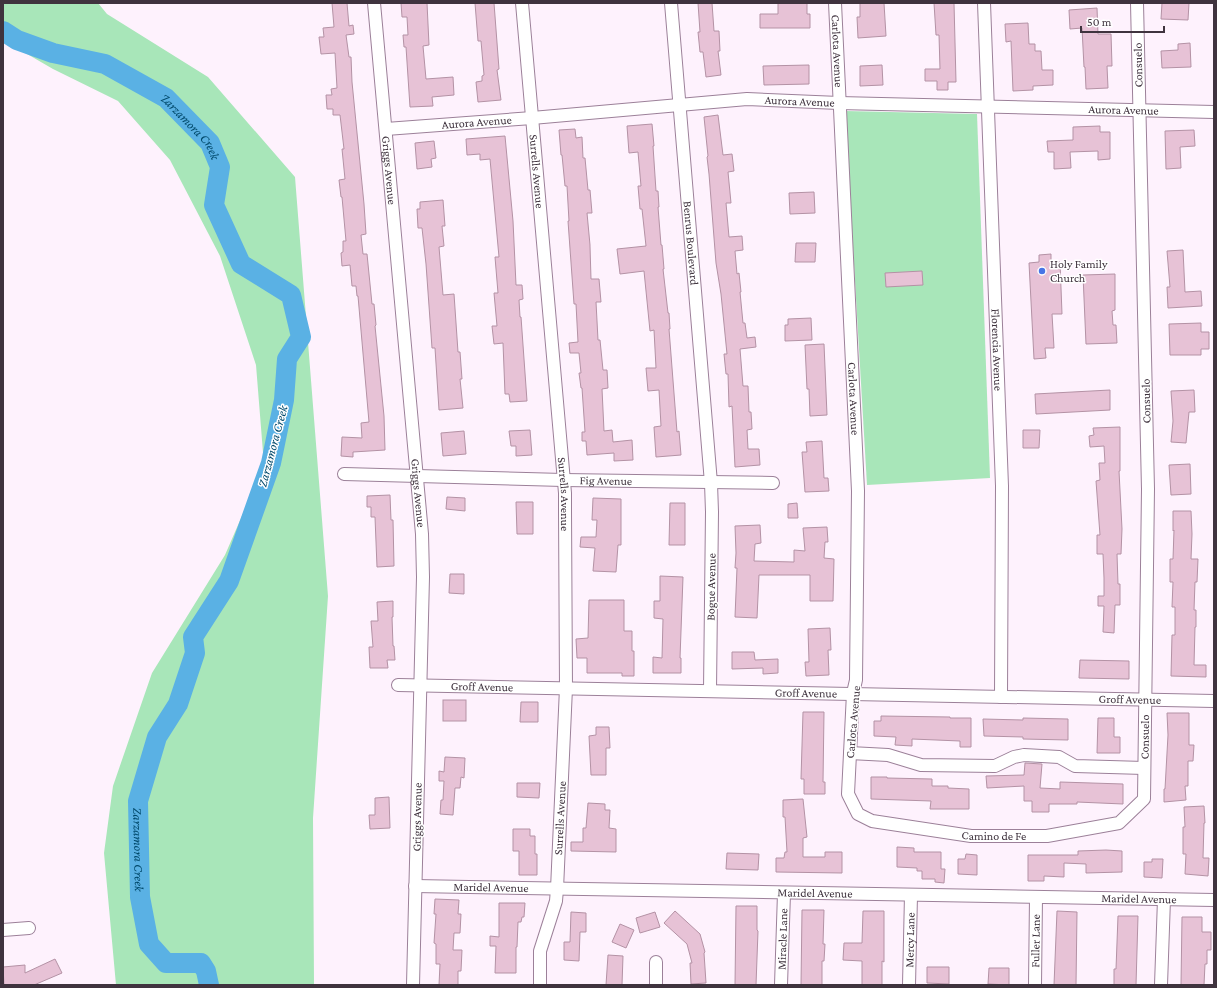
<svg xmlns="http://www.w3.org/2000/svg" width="1217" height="988" viewBox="0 0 1217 988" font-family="'Crimson Pro',serif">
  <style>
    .green { fill: #a8e6b9 }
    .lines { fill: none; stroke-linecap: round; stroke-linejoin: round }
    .river { stroke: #5ab1e4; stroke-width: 20 }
    .building { fill: #e7c2d6; stroke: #b492a5 }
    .street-casing { stroke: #9c8099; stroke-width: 14 }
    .street { stroke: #fff; stroke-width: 12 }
    .poi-dot { fill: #4675e6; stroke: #fff; stroke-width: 1.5 }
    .labels { text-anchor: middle; stroke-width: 3; stroke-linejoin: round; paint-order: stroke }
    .street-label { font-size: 12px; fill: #3f333e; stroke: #fff }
    .poi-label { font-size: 12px; fill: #3f333e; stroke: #fff; text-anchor: start }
    .water-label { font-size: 13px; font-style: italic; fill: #00496b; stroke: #fff }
  </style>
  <rect width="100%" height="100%" fill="#fef2fd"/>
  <g class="green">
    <polygon points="3,3 98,3 107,14 208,77 295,177 328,596 313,818 314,985 116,985 104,853 113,786 152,673 225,555 264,465 256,365 220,256 170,160 118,101 53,69 3,40"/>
    <polygon points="845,111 977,114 990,478 867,485"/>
  </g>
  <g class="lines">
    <path class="river" id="s1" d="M3 31 17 40 53 53 105 64 166 98 210 143 220 167 214 205 241 264 291 295 301 337 287 359 284 400 271 463 229 581 193 637 195 653 178 704 157 737 138 801 140 897 149 944 166 963H201L206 971 209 985"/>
  </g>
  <g class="building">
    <polygon points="332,3 347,3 349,26 353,25 354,34 346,35 349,57 351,57 352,82 364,204 366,234 361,235 363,254 367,254 372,304 374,304 376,325 375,326 384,416 385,450 353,452 353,457 341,456 342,437 362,438 361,423 369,422 358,296 357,296 356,286 352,286 350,265 342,266 341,253 343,252 343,241 346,241 342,197 341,197 339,180 345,179 342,149 344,149 340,115 333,115 333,109 327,109 326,95 332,95 331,89 337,88 335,53 321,54 319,37 324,37 323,28 334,27"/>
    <polygon points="401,3 427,3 429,45 423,46 426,79 453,77 454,95 432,97 433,106 410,107 406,47 404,47 403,35 408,35 407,17 402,17"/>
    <polygon points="475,3 494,3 499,69 497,70 501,100 478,102 476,82 482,81 482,76 484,75 481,41 478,41"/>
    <polygon points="698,3 712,3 714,31 719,31 720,51 718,51 721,75 706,77 703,52 700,52 698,32 700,32"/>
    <polygon points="778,3 807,3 807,14 810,14 810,28 760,28 760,14 778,14"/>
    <polygon points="860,3 884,3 886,36 858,38 857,17 860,17"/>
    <polygon points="934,3 954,3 956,82 948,82 948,90 937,90 937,81 925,81 925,69 940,69 939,35 936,35"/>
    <polygon points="1162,3 1189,3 1188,20 1161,19"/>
    <polygon points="1097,8 1098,34 1111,34 1112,66 1107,66 1108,88 1086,89 1085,67 1084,67 1082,28 1070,29 1069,10"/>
    <polygon points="1028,23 1029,44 1035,44 1035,51 1041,51 1042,70 1053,70 1053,85 1033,86 1033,90 1013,91 1011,41 1006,42 1005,24"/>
    <polygon points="1190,43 1191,67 1162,68 1161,51 1178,50 1178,44"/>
    <polygon points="809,65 809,84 764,85 763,66"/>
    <polygon points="882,65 883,85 860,86 860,66"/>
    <polygon points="718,115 723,155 732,154 734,171 728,172 731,203 726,203 729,237 742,236 743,250 735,251 737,274 739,273 741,292 740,292 743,323 745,323 747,338 755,337 756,347 740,349 743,386 748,386 749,412 751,412 752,429 747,430 748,449 759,449 760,465 735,467 732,406 729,407 728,374 726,374 724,354 727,354 721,294 716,263 709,174 707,157 708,156 704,117"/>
    <polygon points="652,124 654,146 653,146 656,191 658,191 659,207 658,207 661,245 662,245 664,269 663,269 668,313 669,313 670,329 669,329 677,432 679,431 681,455 656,457 654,427 661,426 659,390 648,391 646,368 656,368 654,330 650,331 644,271 620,274 617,249 646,246 642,209 640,209 638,186 641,186 638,152 629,153 627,126"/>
    <polygon points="1100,126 1100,132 1110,132 1110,159 1098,160 1098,151 1070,152 1071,168 1054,169 1054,152 1048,152 1047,141 1073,140 1073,127"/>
    <polygon points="575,129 576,138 582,137 583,158 585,158 588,190 590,190 592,213 587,213 590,245 590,246 591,279 599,279 601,302 596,302 598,340 600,340 603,370 607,370 608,388 602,389 604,431 612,430 613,442 632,440 633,460 614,461 614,453 587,455 586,441 582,441 582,432 585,432 582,388 581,388 579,373 581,373 579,353 570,353 569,343 578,342 576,304 574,304 568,221 569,221 567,186 565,186 562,155 561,155 559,130"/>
    <polygon points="1194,130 1195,146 1180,147 1181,168 1166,169 1165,131"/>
    <polygon points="505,136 513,221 516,285 522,285 523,299 519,300 520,317 521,317 527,401 510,402 509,394 505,394 503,343 494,344 492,326 497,326 494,293 498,293 495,257 499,257 490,159 480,160 480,154 467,155 466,139"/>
    <polygon points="434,141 436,158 431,159 432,167 417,169 415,143"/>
    <polygon points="814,192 815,213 790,214 789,193"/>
    <polygon points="443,200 445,226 442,226 444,246 439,247 443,295 454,294 458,352 460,352 462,379 460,379 463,408 439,410 435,348 432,348 426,264 422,228 418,228 417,209 420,209 420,202"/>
    <polygon points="796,243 816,243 815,262 795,262"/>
    <polygon points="1183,250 1185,292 1201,291 1202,306 1168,308 1167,287 1170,287 1167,251"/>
    <polygon points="1051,254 1051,262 1060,262 1062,314 1052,314 1054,348 1045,348 1046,358 1034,359 1029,263 1039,262 1039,255"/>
    <polygon points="922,271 923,285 886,287 885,273"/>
    <polygon points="1115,274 1115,310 1112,311 1113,325 1116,325 1117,343 1086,344 1083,275"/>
    <polygon points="811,318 812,340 785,341 785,325 788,325 788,319"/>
    <polygon points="1201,323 1201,332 1209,332 1209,349 1201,349 1201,355 1170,355 1169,324"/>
    <polygon points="824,344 827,415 810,416 809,389 807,389 805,345"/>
    <polygon points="1110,390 1110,410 1036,414 1035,394"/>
    <polygon points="1194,390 1195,412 1189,412 1186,443 1171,442 1173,421 1171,391"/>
    <polygon points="1120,427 1120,471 1119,471 1122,529 1121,554 1117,554 1118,584 1120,584 1120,605 1115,605 1114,633 1103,632 1104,606 1098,606 1098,596 1104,596 1104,578 1103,554 1097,554 1097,535 1100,535 1096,481 1100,480 1099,463 1105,463 1104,446 1090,447 1089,436 1094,435 1093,428"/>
    <polygon points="530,430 532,455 516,456 516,446 511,446 509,431"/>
    <polygon points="1023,430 1040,430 1039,448 1023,448"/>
    <polygon points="464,431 466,454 443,456 441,433"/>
    <polygon points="822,441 824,478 828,478 829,491 805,492 802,452 807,452 806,442"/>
    <polygon points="1190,464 1191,494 1171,495 1169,465"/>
    <polygon points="390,495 391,520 393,520 394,566 377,567 375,517 371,517 371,507 367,507 367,496"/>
    <polygon points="447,497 465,498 465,511 446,509"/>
    <polygon points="593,498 621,499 621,545 618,545 616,572 593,571 595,548 580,547 581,537 596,537 597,520 592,520"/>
    <polygon points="516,502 533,502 533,534 517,534"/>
    <polygon points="670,503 685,503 685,545 669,545"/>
    <polygon points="797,503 798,518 788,518 788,504"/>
    <polygon points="1173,511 1191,511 1192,534 1191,559 1198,559 1197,582 1195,582 1194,610 1196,610 1196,627 1195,627 1194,665 1206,665 1206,677 1171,676 1172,635 1175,635 1175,607 1172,607 1173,582 1170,582 1170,559 1173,559 1174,530 1173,531"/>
    <polygon points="760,525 761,543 755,544 754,561 794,562 794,550 805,551 803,528 827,527 828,542 825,542 824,558 834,559 833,601 810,601 810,575 759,575 757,618 735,617 737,568 735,568 736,553 735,526"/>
    <polygon points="450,574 464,574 464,594 449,593"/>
    <polygon points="660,576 683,577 680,658 681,658 681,673 653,673 653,657 662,658 663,619 654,618 654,601 660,601"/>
    <polygon points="589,600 624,600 624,631 632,631 632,651 634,651 634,676 622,676 622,673 587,673 587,658 577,658 576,639 588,638"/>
    <polygon points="393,601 393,617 392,617 393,646 394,646 395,660 387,660 388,668 370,668 369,647 373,647 371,621 378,621 377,602"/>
    <polygon points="830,628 831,650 828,650 829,675 806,676 805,662 809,662 808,629"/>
    <polygon points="732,652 754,652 755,660 778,659 778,673 763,674 763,668 732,669"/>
    <polygon points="1080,660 1129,661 1129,679 1079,678"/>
    <rect x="443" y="700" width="23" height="21"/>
    <polygon points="521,702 538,702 538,722 520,722"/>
    <polygon points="803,712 824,712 823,782 825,782 825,794 804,794 804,779 801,779"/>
    <polygon points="1167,713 1189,713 1189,745 1194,745 1193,761 1188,761 1188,786 1185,786 1186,800 1164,802 1164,789 1165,789 1168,735"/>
    <polygon points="881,716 950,717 950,718 971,718 971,747 960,747 960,741 912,739 912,746 895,745 896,737 874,736 874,721 881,721"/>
    <polygon points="1023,718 1068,719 1068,740 1023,739 1023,737 984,736 983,719 1023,720"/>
    <polygon points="1098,718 1114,718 1114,737 1120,737 1120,753 1097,753"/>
    <polygon points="596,727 609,727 610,748 606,748 606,775 591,775 589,736 596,735"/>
    <polygon points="445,757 465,758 464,778 461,777 460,788 455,788 453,815 440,814 441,800 443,800 444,781 439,781 439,771 444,772"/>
    <polygon points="1025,763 1042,764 1040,788 1060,789 1060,782 1123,784 1123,804 1077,802 1077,804 1049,804 1049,812 1032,812 1032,801 1024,801 1024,786 987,788 986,776 1024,775"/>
    <polygon points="871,777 887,777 887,778 932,779 932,786 948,786 948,788 969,789 969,809 930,809 931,801 871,799"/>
    <polygon points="517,783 540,783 539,798 517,797"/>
    <polygon points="389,797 390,828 370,829 369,815 375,815 375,798"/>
    <polygon points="803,799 807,837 803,838 803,857 825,857 825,852 842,852 842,873 776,872 776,858 784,858 785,852 787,852 785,817 783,817 783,800"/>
    <polygon points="588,803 605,804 605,810 610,810 609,828 616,829 616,852 571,851 571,842 583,842 583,828 586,828"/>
    <polygon points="1204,806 1205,823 1204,823 1203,858 1209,858 1208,876 1185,874 1186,854 1183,854 1183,827 1185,827 1184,807"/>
    <polygon points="513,829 530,829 530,836 535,836 535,854 537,854 537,875 519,875 519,851 513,851"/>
    <polygon points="897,847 914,848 914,852 941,852 941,869 945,869 944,883 935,882 935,879 922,879 922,871 917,871 917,868 897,867"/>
    <polygon points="1106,850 1122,851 1122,872 1086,873 1086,864 1064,863 1064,877 1044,876 1044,881 1028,881 1028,855 1078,855 1078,851"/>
    <polygon points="727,853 759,854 758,870 726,869"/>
    <polygon points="966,854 977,855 977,875 958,874 958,859 965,859"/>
    <polygon points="1152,859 1163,859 1162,878 1144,877 1144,862 1152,862"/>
    <polygon points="435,899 459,900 458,914 461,914 460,933 454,933 453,950 462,950 461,971 458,971 458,985 439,985 440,964 436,964 436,944 434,943 436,914 434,914"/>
    <polygon points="499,903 525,903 524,917 522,917 521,922 518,922 517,947 516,947 516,973 495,973 496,946 490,946 490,936 499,937"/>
    <polygon points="736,906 757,906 757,930 758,931 756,985 735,985"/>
    <polygon points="802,910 824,910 823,944 825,944 824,961 822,961 822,985 801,985"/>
    <polygon points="675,911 700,934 705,952 704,953 706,983 691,984 690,963 692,963 687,944 664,923"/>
    <polygon points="863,911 884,911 884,962 882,961 882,985 862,985 862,961 843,960 844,943 862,943"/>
    <polygon points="1057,911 1077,912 1076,985 1054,985"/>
    <polygon points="571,912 586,913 586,932 580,932 579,961 564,960 564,942 570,942"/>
    <polygon points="655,912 660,927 640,933 636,918"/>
    <polygon points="1118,916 1138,916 1136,985 1114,985 1114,969 1116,969"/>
    <polygon points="1182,917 1202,917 1202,932 1211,932 1211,950 1207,950 1207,964 1205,964 1204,985 1181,985"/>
    <polygon points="620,924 634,930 626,948 612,942"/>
    <polygon points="608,955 623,956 622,985 606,985"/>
    <polygon points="55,959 62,973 34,985 4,985 3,967 25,965 25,973"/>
    <polygon points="927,967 949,967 949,984 927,983"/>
    <polygon points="989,968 1009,968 1009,985 988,984"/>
  </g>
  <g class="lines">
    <g class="street-casing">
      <g id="street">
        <path id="s2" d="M374 3 422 534 423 577 413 985"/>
        <path id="s3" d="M522 3 565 493V511L566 688 557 889 556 901 540 951V985"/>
        <path id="s4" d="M671 3 711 483 712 512 710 690"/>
        <path id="s5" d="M835 3 858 491 856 680 853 693 848 794 858 814 872 821 971 836H1047L1119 823 1144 799 1148 489 1137 3"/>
        <path id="s6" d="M984 3 1002 486 1001 697"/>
        <path id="s7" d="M386 129 532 118 747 99 839 103 1214 112"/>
        <path id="s8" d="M344 474 563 480 773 483"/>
        <path id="s9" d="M398 685 1214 701"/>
        <polyline points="850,753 888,755 921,765 995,766 1014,757 1024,755 1059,757 1075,766 1144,768"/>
        <path id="s10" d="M415 886 1214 900"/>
        <polyline points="3,930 29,928"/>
        <polyline points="656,962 656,985"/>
        <path id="s11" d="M781 985 784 893"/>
        <path id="s12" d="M909 985 911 895"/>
        <path id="s13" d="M1035 985 1036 897"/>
        <polyline points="1161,985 1164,899"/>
      </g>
    </g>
    <use href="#street" class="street"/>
  </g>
  <circle class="poi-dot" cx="1042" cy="271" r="4"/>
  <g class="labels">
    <g class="street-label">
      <text dy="4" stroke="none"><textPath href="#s5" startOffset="48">Carlota Avenue</textPath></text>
      <text transform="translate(1138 65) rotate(-91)" y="4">Consuelo</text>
      <text dy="4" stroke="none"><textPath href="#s7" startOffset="415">Aurora Avenue</textPath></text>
      <text dy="4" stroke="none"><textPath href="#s7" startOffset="739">Aurora Avenue</textPath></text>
      <text dy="4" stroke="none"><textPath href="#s7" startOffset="91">Aurora Avenue</textPath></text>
      <text dy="4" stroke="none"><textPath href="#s2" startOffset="168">Griggs Avenue</textPath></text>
      <text dy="4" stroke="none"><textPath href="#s3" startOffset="169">Surrells Avenue</textPath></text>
      <text dy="4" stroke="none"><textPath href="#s4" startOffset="241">Benrus Boulevard</textPath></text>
      <text dy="4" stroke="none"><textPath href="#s6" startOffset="347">Florencia Avenue</textPath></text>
      <text dy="4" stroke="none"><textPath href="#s5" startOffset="396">Carlota Avenue</textPath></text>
      <text transform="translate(1146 401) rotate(-91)" y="4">Consuelo</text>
      <text dy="4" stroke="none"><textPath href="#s8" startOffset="262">Fig Avenue</textPath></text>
      <text dy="4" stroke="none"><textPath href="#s2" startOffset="492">Griggs Avenue</textPath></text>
      <text dy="4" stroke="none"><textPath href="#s3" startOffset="493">Surrells Avenue</textPath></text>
      <text transform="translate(711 587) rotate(-89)" y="4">Bogue Avenue</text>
      <text dy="4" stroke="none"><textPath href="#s9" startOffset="84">Groff Avenue</textPath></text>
      <text dy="4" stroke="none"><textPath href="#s9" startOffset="408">Groff Avenue</textPath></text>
      <text dy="4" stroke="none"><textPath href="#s9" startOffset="732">Groff Avenue</textPath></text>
      <text transform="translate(853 722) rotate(-85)" y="4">Carlota Avenue</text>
      <text dy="4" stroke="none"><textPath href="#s5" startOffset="1176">Consuelo</textPath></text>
      <text transform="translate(417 817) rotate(-89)" y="4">Griggs Avenue</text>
      <text transform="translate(560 818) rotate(-87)" y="4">Surrells Avenue</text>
      <text dy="4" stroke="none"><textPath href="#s5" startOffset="953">Camino de Fe</textPath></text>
      <text dy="4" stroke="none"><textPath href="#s10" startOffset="76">Maridel Avenue</textPath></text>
      <text dy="4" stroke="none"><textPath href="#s10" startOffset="400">Maridel Avenue</textPath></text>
      <text dy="4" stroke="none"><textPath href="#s10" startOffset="724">Maridel Avenue</textPath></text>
      <text dy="4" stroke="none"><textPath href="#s11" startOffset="46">Miracle Lane</textPath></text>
      <text dy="4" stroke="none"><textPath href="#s12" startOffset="45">Mercy Lane</textPath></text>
      <text dy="4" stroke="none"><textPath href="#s13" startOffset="44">Fuller Lane</textPath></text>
    </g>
    <g class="poi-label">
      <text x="1050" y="268">Holy Family<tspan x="1050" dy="14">Church</tspan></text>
    </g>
    <g class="water-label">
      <text dy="5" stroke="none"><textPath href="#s1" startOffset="216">Zarzamora Creek</textPath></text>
      <text transform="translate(272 446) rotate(-75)" y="5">Zarzamora Creek</text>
      <text dy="5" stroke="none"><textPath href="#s1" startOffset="1020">Zarzamora Creek</textPath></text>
    </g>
  </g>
  <rect width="1217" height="988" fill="none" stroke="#3f333e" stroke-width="8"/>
  <path d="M1081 26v6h83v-6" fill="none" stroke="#3f333e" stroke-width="2"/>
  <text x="1087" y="26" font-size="12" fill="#3f333e" stroke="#ffffff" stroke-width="3" paint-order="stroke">50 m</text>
</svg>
